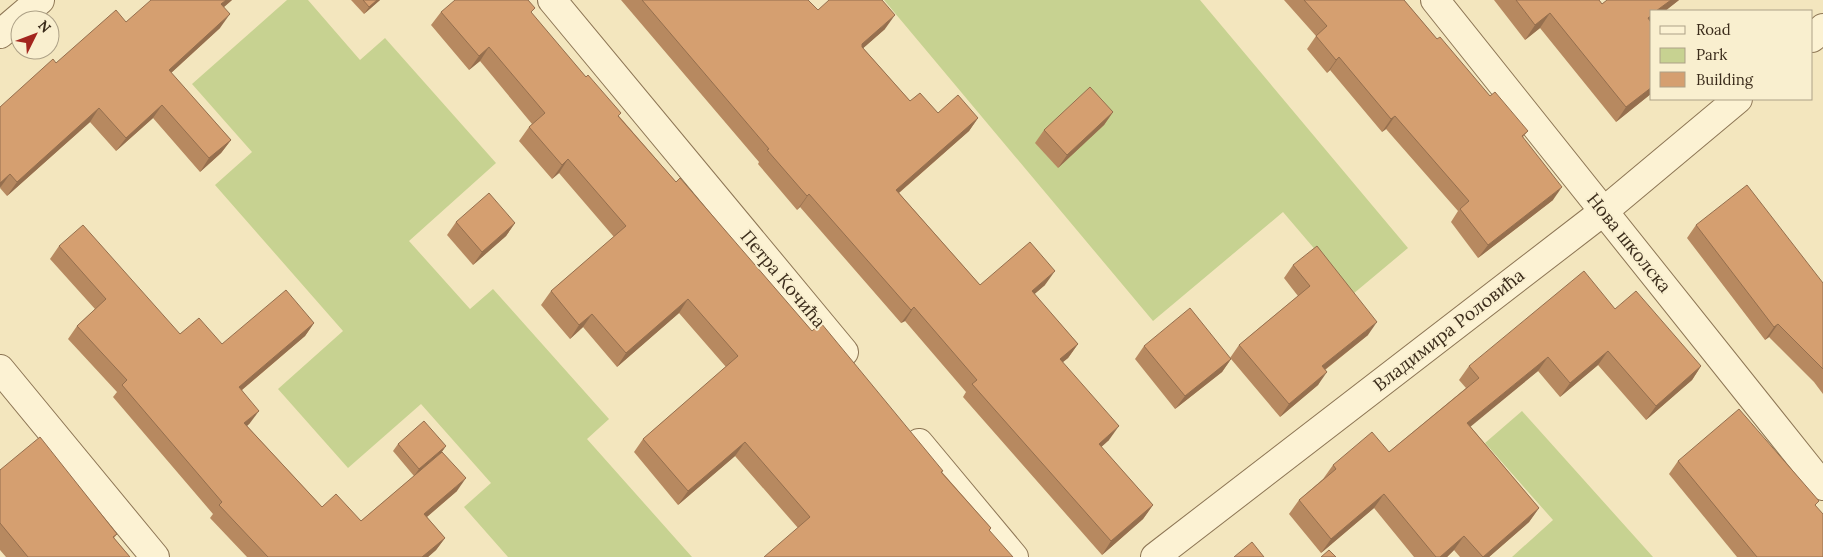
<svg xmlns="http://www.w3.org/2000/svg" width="1823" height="557" viewBox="0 0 1823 557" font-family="Lora,serif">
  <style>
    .green { fill: #c7d291 }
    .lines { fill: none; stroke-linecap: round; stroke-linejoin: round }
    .street-casing { stroke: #8d7655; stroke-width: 30 }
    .street { stroke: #fcf2d3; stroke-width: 28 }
    .wall { fill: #b78960 }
    .shaded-wall { fill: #956f4e }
    .building { fill: #d59f70; stroke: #956f4e }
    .labels { text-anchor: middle; stroke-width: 4; stroke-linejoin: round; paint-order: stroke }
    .street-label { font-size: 18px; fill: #3b2c1b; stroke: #f9efcf }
  </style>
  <rect width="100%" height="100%" fill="#f3e6be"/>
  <g class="green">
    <polygon points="287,0 308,0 360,60 385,38 496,163 409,241 470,309 493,289 609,419 587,439 692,557 508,557 464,507 491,483 421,404 348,468 278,389 343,331 215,185 252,152 192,84"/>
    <polygon points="884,0 1200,0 1408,248 1353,294 1283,212 1153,321"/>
    <polygon points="1522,411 1653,557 1512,557 1553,520 1485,443"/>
  </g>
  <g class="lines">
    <g class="street-casing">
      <g id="street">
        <polyline points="552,0 844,352"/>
        <polyline points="1435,0 1823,486"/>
        <polyline points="0,34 40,0"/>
        <polyline points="1812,38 1823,28"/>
        <polyline points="0,369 155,557"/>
        <polyline points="919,443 1014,557"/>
        <polyline points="1155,557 1604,211 1738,99"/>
      </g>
    </g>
    <use href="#street" class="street"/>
  </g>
  <g class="wall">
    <polygon points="232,0 224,7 220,28 171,73 231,140 221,153 200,172 153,118 116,151 90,122 7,196 0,188 56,63 126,22"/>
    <polygon points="351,0 380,0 364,14"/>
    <polygon points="621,0 808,0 818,10 885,29 863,48 910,101 938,113 978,118 969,131 899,193 980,285 1045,285 1034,294 1078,344 1068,358 1062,362 1109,440 1101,447 1153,505 1143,519 1102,555 963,397 966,392 905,321 901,323 800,207 797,210 758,164 759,162"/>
    <polygon points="1284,0 1404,0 1437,39 1490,96 1528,131 1523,137 1553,200 1478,258 1451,222 1458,211 1386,129 1382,132 1330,70 1327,73 1307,49 1316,36"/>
    <polygon points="1494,0 1599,0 1602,4 1607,0 1679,0 1665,11 1652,11 1652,22 1651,22 1652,93 1616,122 1540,28 1525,40"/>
    <polygon points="441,12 532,14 619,116 676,182 812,331 942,472 991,528 990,530 798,528 735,456 678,505 634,452 643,439 726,367 679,313 617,367 583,327 570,339 541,305 551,291 614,237 559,173 552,179 519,141 529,127 532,124 480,61 469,70 431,25"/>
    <polygon points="1113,112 1104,125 1058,168 1035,143 1044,130"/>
    <polygon points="456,222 515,223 506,236 473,265 447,235"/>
    <polygon points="1696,225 1823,283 1823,394 1814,382 1769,337 1765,340 1687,238"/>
    <polygon points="59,246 180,334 222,344 314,323 305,336 242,390 250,423 247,426 322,507 361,521 414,476 393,451 398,444 446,446 441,453 457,491 427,517 445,538 436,550 428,557 247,557 210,518 213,514 113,397 117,392 68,339 77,326 95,309 50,259"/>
    <polygon points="1293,265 1368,335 1325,370 1318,385 1280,417 1231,359 1222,372 1175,409 1135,359 1144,346 1230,358 1239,345 1298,296 1284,278"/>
    <polygon points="1615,309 1701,366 1692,380 1646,420 1598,365 1560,397 1538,371 1470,426 1539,508 1529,522 1489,557 1460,557 1454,550 1447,557 1414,557 1374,508 1321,553 1289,514 1299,500 1323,479 1333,465 1389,452 1466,388 1459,380 1469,366"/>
    <polygon points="1678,461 1816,506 1823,557 1737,557 1669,474"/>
    <polygon points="0,470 117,534 114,538 130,557 6,557 0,550"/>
  </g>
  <g class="shaded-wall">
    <polygon points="226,0 232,0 211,18 221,4"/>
    <polygon points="377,0 380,0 364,14 369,7"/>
    <polygon points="1671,0 1679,0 1665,11 1656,11"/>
    <polygon points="1550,13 1540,28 1525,40 1535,25"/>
    <polygon points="230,14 220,28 159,84 169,70"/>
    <polygon points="895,15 885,29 852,58 862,44"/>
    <polygon points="1652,15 1652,22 1637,33 1648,18"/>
    <polygon points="489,47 480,61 469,70 479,56"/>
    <polygon points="1339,57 1330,70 1327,73 1336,60"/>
    <polygon points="1652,87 1652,93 1616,122 1626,107"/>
    <polygon points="162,105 153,118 116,151 126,138"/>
    <polygon points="99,108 90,122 7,196 17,182"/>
    <polygon points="1113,112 1104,125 1058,168 1067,155"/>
    <polygon points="1395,116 1386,129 1382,132 1391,119"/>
    <polygon points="978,118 969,131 886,204 896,190"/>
    <polygon points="231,140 221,153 200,172 209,158"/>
    <polygon points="568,159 559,173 552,179 562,165"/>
    <polygon points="10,174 0,188 0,183"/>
    <polygon points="1562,187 1553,200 1478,258 1488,245"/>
    <polygon points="809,194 800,207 797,210 807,196"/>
    <polygon points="515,223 506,236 473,265 482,252"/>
    <polygon points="1055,271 1045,285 1022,305 1032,291"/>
    <polygon points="688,299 679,313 617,367 626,353"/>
    <polygon points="914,307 905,321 901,323 911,310"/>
    <polygon points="592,314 583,327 570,339 579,325"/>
    <polygon points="1377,322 1368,335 1313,379 1322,366"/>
    <polygon points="314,323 305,336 230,400 239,387"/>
    <polygon points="1778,324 1769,337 1765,340 1774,327"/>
    <polygon points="1078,344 1068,358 1050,373 1060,359"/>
    <polygon points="1608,351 1598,365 1560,397 1570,383"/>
    <polygon points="1548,357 1538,371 1458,437 1467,423"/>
    <polygon points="1231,359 1222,372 1175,409 1185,396"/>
    <polygon points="1701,366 1692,380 1646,420 1656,406"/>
    <polygon points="1327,372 1318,385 1280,417 1289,404"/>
    <polygon points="259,411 250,423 236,436 244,423"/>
    <polygon points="1119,426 1109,440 1089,458 1099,444"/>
    <polygon points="745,442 735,456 678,505 688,491"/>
    <polygon points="446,446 441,453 414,476 419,469"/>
    <polygon points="466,478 457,491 415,527 424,514"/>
    <polygon points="1384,494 1374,508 1321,553 1331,539"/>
    <polygon points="1153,505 1143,519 1102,555 1111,541"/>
    <polygon points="1539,508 1529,522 1489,557 1483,557"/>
    <polygon points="1464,536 1454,550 1447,557 1440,557"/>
    <polygon points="445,538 436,550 428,557 422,557"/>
  </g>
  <g class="building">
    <polygon points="151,0 226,0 221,4 230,14 169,70 231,140 209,158 162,105 126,138 99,108 17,182 10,174 0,183 0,107 53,59 56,63 116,10 126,22"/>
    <polygon points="363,0 377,0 369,7"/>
    <polygon points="455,0 528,0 535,8 531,12 586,77 588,75 621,113 618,116 676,182 680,178 812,331 821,323 943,471 941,472 991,528 989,530 1013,557 764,557 810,517 745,442 688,491 643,439 738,356 688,299 626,353 592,314 579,325 551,291 626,226 568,159 562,165 529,127 545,113 489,47 479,56 441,12"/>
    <polygon points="642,0 808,0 818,10 829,0 882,0 895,15 862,44 862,47 910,101 920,93 938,113 958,95 978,118 896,190 980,285 1030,242 1055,271 1032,291 1078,344 1060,359 1119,426 1099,444 1153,505 1111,541 972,384 977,380 914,307 911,310 809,194 807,196 767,150 769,149"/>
    <polygon points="1304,0 1404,0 1437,39 1440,37 1490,96 1495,92 1528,131 1522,136 1562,187 1488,245 1460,209 1469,201 1395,116 1391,119 1339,57 1336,60 1316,36 1327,26"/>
    <polygon points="1516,0 1599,0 1602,4 1607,0 1671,0 1656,11 1652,11 1652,15 1648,18 1652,24 1652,87 1626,107 1550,13 1535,25"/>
    <polygon points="1090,87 1113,112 1067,155 1044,130"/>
    <polygon points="1747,185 1823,283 1823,369 1778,324 1774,327 1696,225"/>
    <polygon points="489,193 515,223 482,252 456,222"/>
    <polygon points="83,225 180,334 199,318 222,344 286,290 314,323 239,387 259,411 244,423 322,507 336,494 361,521 442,452 466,478 424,514 445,538 422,557 268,557 219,505 222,502 122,385 127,380 77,326 106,299 59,246"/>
    <polygon points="1317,246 1377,322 1322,366 1327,372 1289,404 1239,345 1310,286 1293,265"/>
    <polygon points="1584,271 1615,309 1636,291 1701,366 1656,406 1608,351 1570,383 1548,357 1467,423 1539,508 1483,557 1464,536 1440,557 1436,557 1384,494 1331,539 1299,500 1336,469 1333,465 1372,432 1389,452 1479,378 1469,366"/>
    <polygon points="1190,308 1231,359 1185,396 1144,346"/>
    <polygon points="1739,409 1819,501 1815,505 1823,514 1823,557 1757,557 1678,461"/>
    <polygon points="424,421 446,446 419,469 398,444"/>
    <polygon points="40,437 117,534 113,537 130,557 28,557 0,523 0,470"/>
    <polygon points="1252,542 1264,557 1234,557"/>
    <polygon points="1329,550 1336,557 1321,557"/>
  </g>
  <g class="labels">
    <g class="street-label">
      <text transform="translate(1629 243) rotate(51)" y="6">Нова школска</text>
      <text transform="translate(783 279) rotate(50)" y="6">Петра Кочића</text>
      <text transform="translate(1449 330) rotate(-38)" y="6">Владимира Роловића</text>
    </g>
  </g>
  <rect x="1650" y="10" width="162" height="90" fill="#f9efcf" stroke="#ada187"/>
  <rect x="1660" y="26" width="25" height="8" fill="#fcf2d3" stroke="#ada187"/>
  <text x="1696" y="35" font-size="15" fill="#3b2c1b">Road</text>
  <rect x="1660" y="48" width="25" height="15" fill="#c7d291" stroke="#ada187"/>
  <text x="1696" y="60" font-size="15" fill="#3b2c1b">Park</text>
  <rect x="1660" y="72" width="25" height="15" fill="#d59f70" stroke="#ada187"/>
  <text x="1696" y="85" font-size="15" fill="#3b2c1b">Building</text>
  <g transform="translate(35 35) rotate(48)"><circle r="24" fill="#f9efcf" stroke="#ada187"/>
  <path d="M0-4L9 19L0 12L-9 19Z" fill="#a3251e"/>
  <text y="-8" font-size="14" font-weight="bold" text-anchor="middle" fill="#3b2c1b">N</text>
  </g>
</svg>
